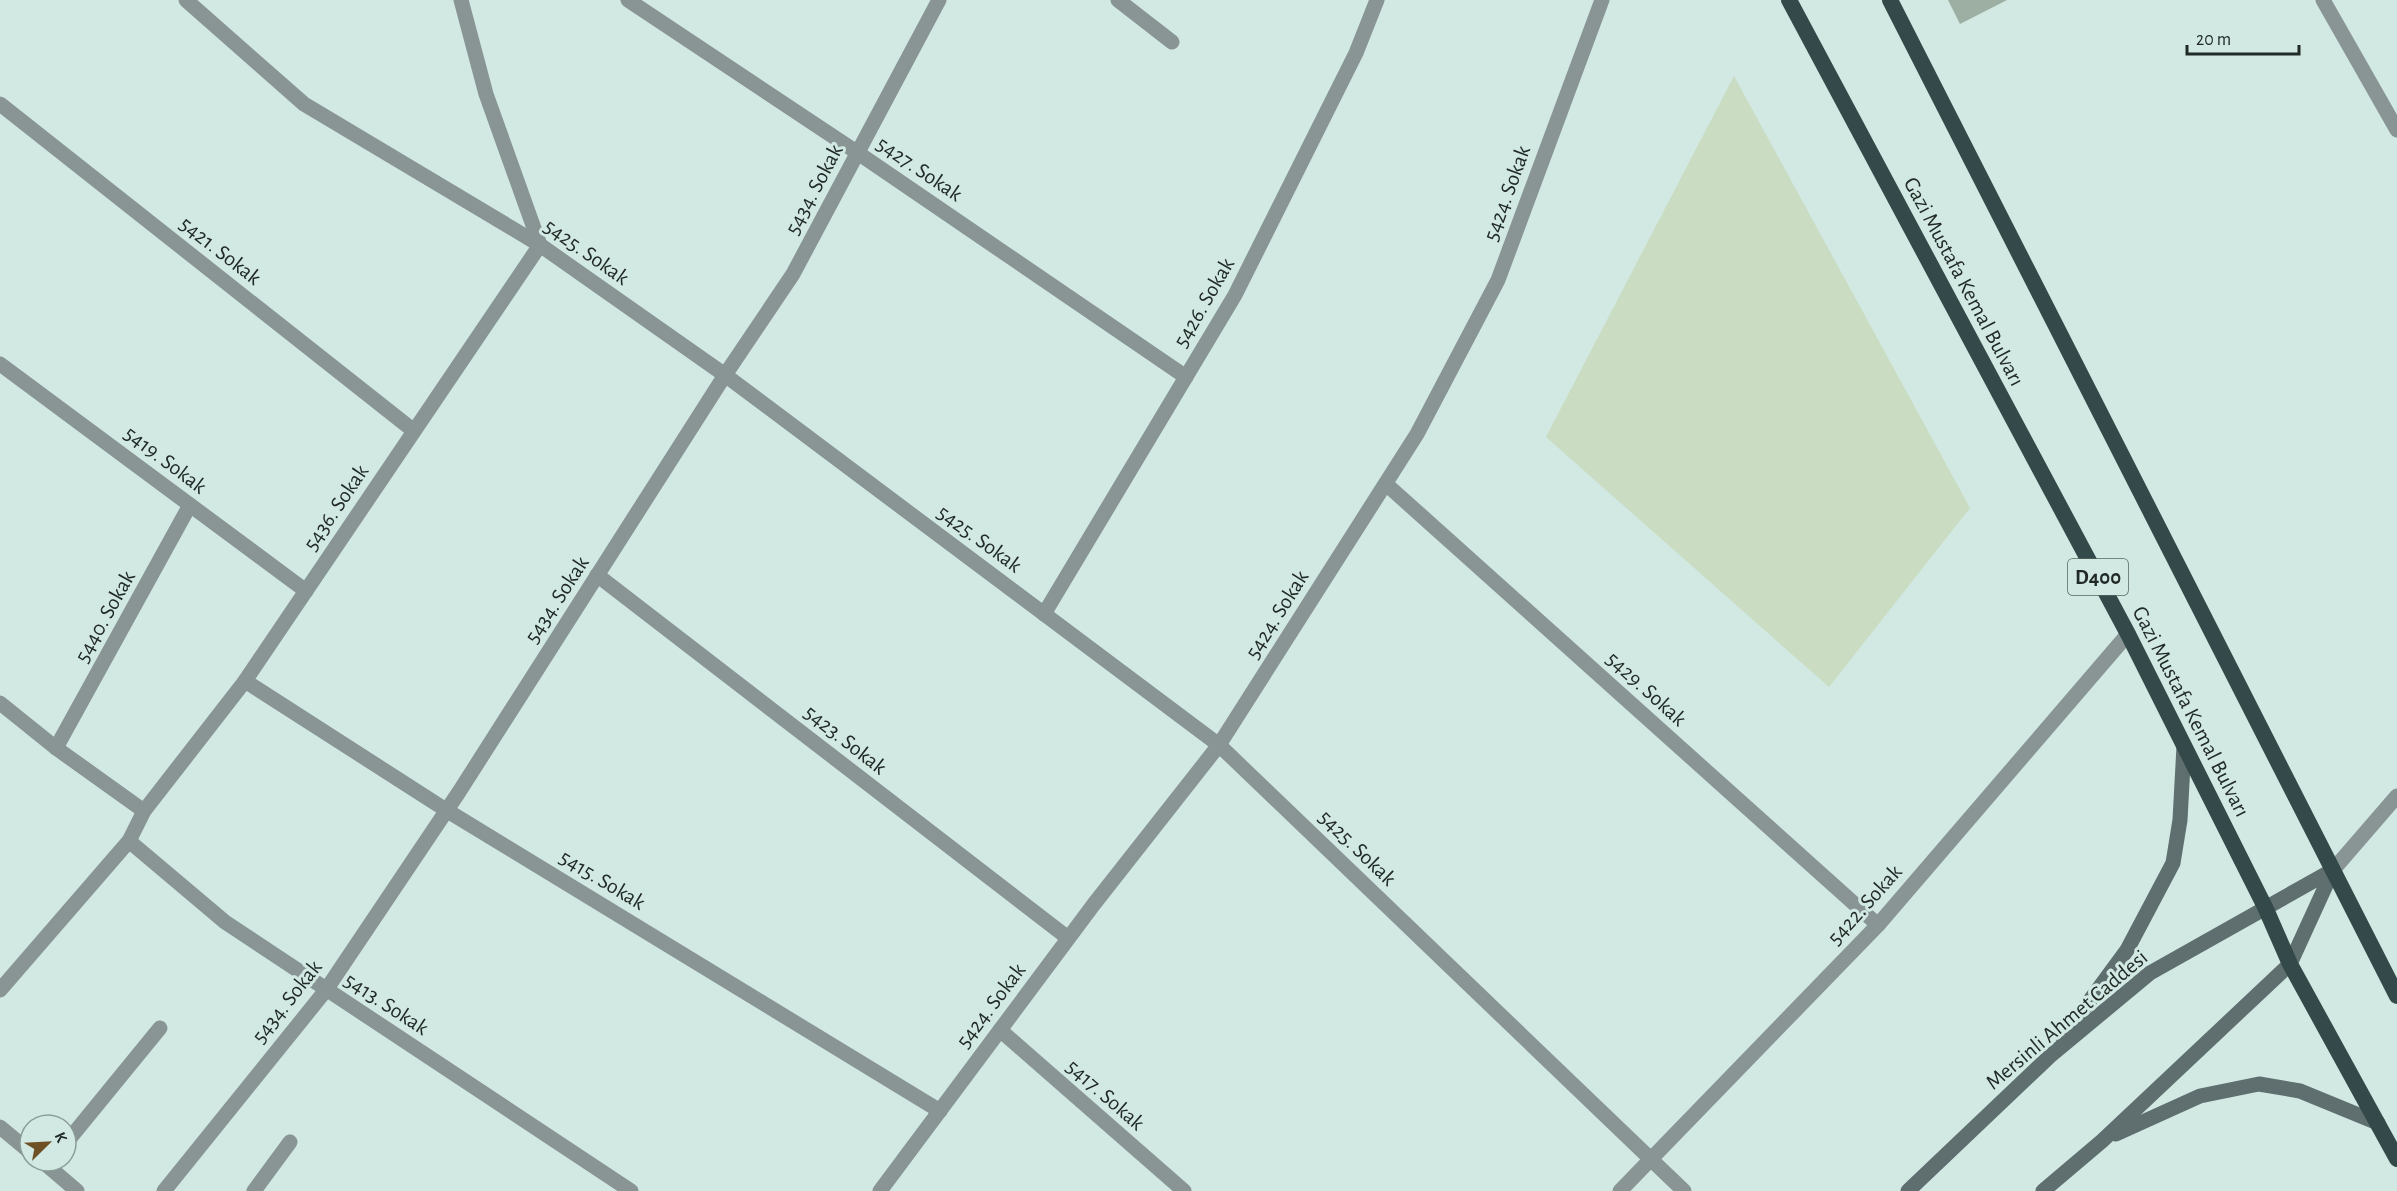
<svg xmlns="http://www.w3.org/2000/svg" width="2397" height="1191" viewBox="0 0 2397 1191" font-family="'Alegreya Sans',sans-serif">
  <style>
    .green { fill: #cadcc2 }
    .building { fill: #9cafa2 }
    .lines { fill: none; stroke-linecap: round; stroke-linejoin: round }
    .minor { stroke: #899494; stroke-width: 15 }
    .tertiary { stroke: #899494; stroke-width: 15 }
    .secondary { stroke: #5f6f6f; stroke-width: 15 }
    .trunk { stroke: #344949; stroke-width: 16 }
    .labels { text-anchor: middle; stroke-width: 6; stroke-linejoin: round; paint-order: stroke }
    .shield { fill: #d1e9e2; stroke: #56635f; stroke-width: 1.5 }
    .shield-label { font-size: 21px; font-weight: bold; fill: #212a27 }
    .street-label { font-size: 22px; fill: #212a27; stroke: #d1e9e2 }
  </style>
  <rect width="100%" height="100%" fill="#d1e9e2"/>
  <polygon class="green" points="1734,76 1970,508 1829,687 1546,437"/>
  <polygon class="building" points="1948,0 2007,0 1960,24"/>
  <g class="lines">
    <g class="minor">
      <polyline points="186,0 304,104 540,245 725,375 1219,745 1684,1191"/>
      <polyline points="628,0 858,153 1186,377"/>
      <polyline points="1118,0 1172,42"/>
      <polyline points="2323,0 2397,130"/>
      <polyline points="0,104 414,431"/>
      <polyline points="0,364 306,591"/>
      <polyline points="1386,484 1878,925"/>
      <polyline points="597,575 1068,938"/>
      <polyline points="1044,614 1235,295 1356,53 1377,0"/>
      <polyline points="245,681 446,810 940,1111"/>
      <polyline points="0,703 56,748 144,811"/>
      <polyline points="56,748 190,505"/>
      <polyline points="129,841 225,922 631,1191"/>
      <polyline points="0,990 129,841 144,811 245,681 540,245 486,94 461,0"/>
      <polyline points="1000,1030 1184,1191"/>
      <polyline points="0,1127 30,1152"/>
      <polyline points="66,1143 160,1028"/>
      <polyline points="42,1161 77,1191"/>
      <polyline points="164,1191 326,990 459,792 725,375 793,274 939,0"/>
      <polyline points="254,1191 290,1142"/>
      <polyline points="880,1191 1094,904 1219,745 1417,434 1498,280 1602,0"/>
      <polyline points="1620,1191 1878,925 2128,634"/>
    </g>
    <polyline class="tertiary" points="2333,870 2397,796"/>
    <g class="secondary">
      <polyline points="2063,1037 2127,950 2173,863 2180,820 2184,746"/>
      <polyline points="2116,1134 2200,1096 2259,1084 2300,1091 2378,1123"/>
      <polyline points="1908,1191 2050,1056 2150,973 2333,870"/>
      <polyline points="2043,1191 2102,1141 2290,964 2333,870"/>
    </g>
    <g class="trunk">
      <polyline points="1789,0 2128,634 2265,907 2290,964 2397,1159"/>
      <polyline points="1890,0 2397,996"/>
    </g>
  </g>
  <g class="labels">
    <rect class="shield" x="2068" y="559" width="60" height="36" rx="4.5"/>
    <g class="shield-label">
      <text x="2098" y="584">D400</text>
    </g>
    <g class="street-label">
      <text transform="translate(920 168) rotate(34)" y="8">5427. Sokak</text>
      <text transform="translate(813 189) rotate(-62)" y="8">5434. Sokak</text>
      <text transform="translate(1506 193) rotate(-70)" y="8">5424. Sokak</text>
      <text transform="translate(221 250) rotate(38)" y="8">5421. Sokak</text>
      <text transform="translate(587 251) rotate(35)" y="8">5425. Sokak</text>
      <text transform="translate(1965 281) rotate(62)" y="8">Gazi Mustafa Kemal Bulvarı</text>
      <text transform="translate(1203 302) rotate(-60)" y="8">5426. Sokak</text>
      <text transform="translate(166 459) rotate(37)" y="8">5419. Sokak</text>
      <text transform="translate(335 507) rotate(-56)" y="8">5436. Sokak</text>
      <text transform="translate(980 538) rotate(36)" y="8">5425. Sokak</text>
      <text transform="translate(556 599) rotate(-57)" y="8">5434. Sokak</text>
      <text transform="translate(1276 614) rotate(-58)" y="8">5424. Sokak</text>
      <text transform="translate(104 616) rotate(-61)" y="8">5440. Sokak</text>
      <text transform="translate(1647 688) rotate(42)" y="8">5429. Sokak</text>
      <text transform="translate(2192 711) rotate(63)" y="8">Gazi Mustafa Kemal Bulvarı</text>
      <text transform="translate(846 739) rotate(38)" y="8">5423. Sokak</text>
      <text transform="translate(1358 847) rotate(44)" y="8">5425. Sokak</text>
      <text transform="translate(603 879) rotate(31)" y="8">5415. Sokak</text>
      <text transform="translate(1864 904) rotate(-48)" y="8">5422. Sokak</text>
      <text transform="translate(286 1001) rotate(-52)" y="8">5434. Sokak</text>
      <text transform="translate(387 1003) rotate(33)" y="8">5413. Sokak</text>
      <text transform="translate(990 1005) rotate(-53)" y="8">5424. Sokak</text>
      <text transform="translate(2066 1019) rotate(-40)" y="8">Mersinli Ahmet Caddesi</text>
      <text transform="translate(1106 1094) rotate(41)" y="8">5417. Sokak</text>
    </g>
  </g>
  <g transform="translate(48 1143) rotate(66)"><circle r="28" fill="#d1e9e2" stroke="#8b9d97" stroke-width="1.5"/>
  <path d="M0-4.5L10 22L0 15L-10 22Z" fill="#6e5024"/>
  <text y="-9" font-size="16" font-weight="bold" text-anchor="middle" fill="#212a27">K</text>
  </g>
  <path d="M2187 45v9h112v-9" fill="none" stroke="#212a27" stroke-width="3"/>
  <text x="2196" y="45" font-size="18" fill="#212a27" stroke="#d1e9e2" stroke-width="4.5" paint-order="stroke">20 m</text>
</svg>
